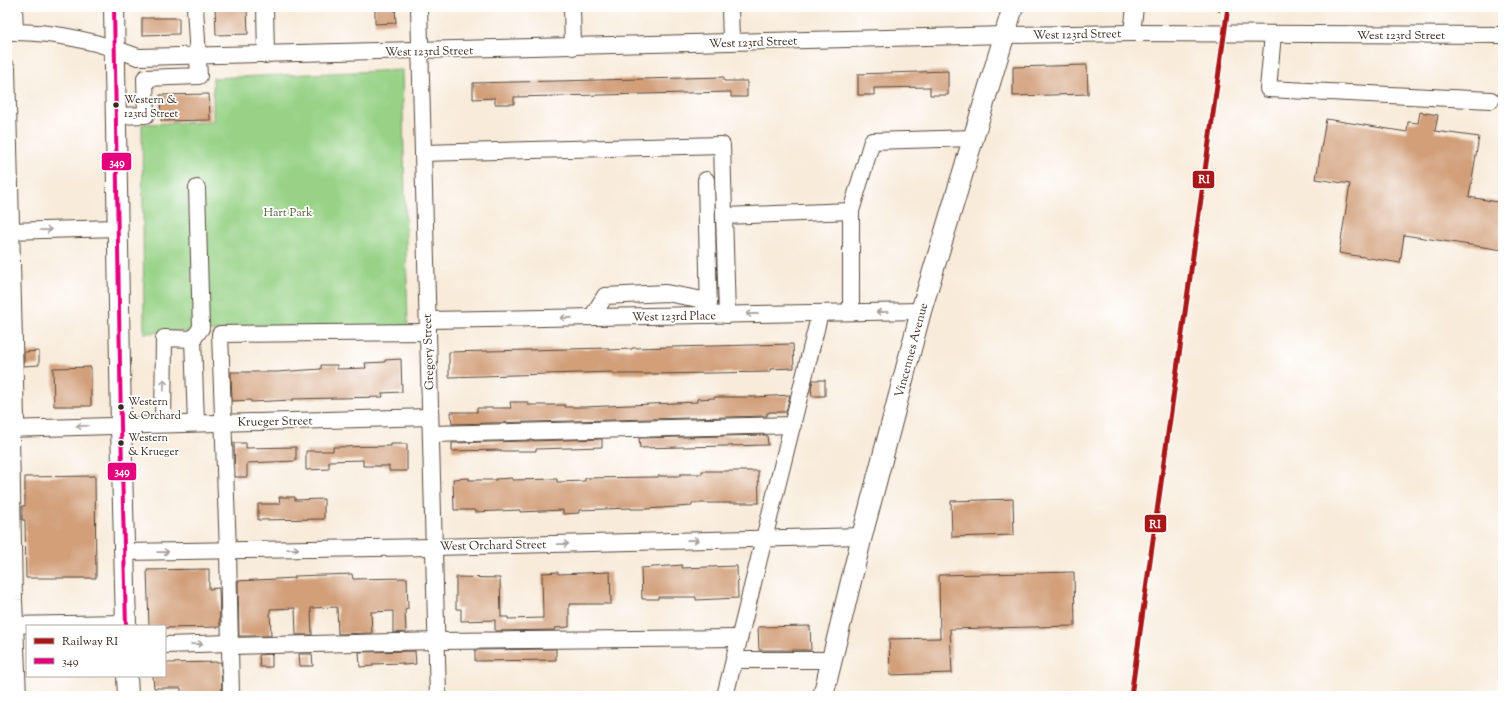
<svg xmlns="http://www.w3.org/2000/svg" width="1510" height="703" viewBox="0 0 1510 703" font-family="'Sorts Mill Goudy',serif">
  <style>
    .green { fill: #97d286; stroke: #697e52 }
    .building { fill: #d29f79 }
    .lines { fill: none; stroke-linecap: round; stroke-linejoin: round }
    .minor-casing { stroke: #57473a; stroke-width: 18 }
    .major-casing { stroke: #57473a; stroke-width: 22 }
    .path { stroke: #57473a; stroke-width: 2.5; stroke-dasharray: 1 3; stroke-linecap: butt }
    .minor { stroke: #fff; stroke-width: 16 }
    .major { stroke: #fff; stroke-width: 20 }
    .bus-1-casing { stroke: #fff; stroke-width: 7 }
    .bus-1 { stroke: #e5007d; stroke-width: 4 }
    .rail-1-casing { stroke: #fff; stroke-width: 8 }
    .rail-1 { stroke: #a81818; stroke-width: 5 }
    .oneway { stroke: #a79f9a }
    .bus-dot { fill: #3b2a1e; stroke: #fff; stroke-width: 1.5 }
    .labels { text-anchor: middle; stroke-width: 3.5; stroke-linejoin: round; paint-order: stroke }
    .bus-label { font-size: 11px; fill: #3b2a1e; stroke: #fff; text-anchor: start }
    .street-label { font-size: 12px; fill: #3b2a1e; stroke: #fff }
    .park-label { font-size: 12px; fill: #575c3d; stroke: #fff }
    .line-badge { stroke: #fff; stroke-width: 1.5 }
    .badge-label { font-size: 11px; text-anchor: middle; font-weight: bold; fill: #fff }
  </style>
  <rect width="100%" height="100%" fill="#fff"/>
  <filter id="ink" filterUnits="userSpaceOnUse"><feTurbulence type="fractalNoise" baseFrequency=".025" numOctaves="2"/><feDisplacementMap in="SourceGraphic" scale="8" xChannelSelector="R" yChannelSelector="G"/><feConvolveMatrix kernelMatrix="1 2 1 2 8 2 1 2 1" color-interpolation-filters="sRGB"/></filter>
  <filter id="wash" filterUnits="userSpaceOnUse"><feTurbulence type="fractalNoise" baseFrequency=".012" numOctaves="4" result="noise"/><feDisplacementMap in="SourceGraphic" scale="16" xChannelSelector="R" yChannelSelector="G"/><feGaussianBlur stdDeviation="0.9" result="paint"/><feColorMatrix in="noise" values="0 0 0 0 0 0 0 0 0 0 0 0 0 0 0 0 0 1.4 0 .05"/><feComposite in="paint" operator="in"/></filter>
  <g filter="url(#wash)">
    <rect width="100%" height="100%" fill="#f8ebda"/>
    <polygon class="green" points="402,70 408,326 144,333 142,124 213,122 213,78"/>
    <g id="blocks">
      <g class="building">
        <polygon points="215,7 247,7 248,34 216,35"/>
        <polygon points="375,7 395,7 396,23 375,24"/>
        <polygon points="142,18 179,18 179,34 142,35"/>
        <polygon points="1087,65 1088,94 1013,96 1013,67"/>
        <polygon points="948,71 948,95 930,95 930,87 874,88 874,95 858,95 858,74"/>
        <polygon points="724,77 724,81 747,81 747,97 731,97 731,92 514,97 514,104 495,104 495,98 473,99 473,83"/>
        <polygon points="209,94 210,120 161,121 160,95"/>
        <polygon points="1420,112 1438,115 1435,131 1479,137 1469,197 1503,203 1503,250 1404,235 1400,263 1339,253 1350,184 1316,179 1326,119 1407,132 1408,122 1418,123"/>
        <polygon points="793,344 794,368 770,369 770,372 653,374 613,374 613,372 449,377 449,352 608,348 608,350 632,349 632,348"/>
        <polygon points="39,351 39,365 24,366 24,352"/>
        <polygon points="401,359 402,392 382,393 383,397 293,399 293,400 251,402 251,400 232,401 231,372 277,372 321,369 321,365 337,365 337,369 366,368 365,363 385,362 385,360"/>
        <polygon points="91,367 91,406 54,406 53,368"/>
        <polygon points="813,380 825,380 825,396 812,396 811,387"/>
        <polygon points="790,395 786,412 769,412 769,413 767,413 767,416 452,424 451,412 477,412 477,408 511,408 510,402 528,402 528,405 565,405 565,407 584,407 697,402 697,399 715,398 715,397 756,397"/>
        <polygon points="767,435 768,445 640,448 639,438"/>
        <polygon points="602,439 602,447 536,449 536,451 501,451 501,450 452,451 452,443"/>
        <polygon points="234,443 246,443 246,448 296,447 296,461 247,463 247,477 235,477"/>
        <polygon points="391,444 407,444 407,471 389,471 389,466 363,466 363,460 329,461 329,469 306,470 306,451 333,451 333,447 391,446"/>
        <polygon points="702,471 758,471 759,503 692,503 692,506 646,509 631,509 631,508 579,510 579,513 563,514 563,510 520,512 520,510 475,512 475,510 454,510 453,479 469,478 469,480 496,480 496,479 512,478 512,480 557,479 557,482 585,481 585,478 658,477 658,476 680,476 680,474 702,474"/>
        <polygon points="95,476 96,578 26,578 25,520 22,520 22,506 25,506 25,477"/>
        <polygon points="279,497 295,497 295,500 324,499 324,519 258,520 258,504 280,504"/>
        <polygon points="1013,499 1014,535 952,537 951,501"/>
        <polygon points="682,565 682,568 737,566 738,598 696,600 696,597 658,597 658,599 642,599 641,568"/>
        <polygon points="209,569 209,589 219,588 220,627 165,628 165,626 149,626 147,570"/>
        <polygon points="558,572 558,574 610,572 611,604 569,604 569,627 555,628 555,630 495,631 495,620 461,621 461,609 456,609 456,577 500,578 501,617 508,617 508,619 543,618 542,573"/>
        <polygon points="1074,572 1075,626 950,629 952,673 890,675 889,639 940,638 939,575"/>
        <polygon points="352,574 353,579 407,578 408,609 405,610 406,632 393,633 393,611 371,612 372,633 338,634 337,607 311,608 312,635 296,635 295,608 270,609 271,636 239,636 238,581 295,578 295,576"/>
        <polygon points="810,626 811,650 759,650 758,627"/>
        <polygon points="556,649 556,660 475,661 475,650"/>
        <polygon points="415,651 416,664 403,665 403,663 373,664 373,666 360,667 359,652"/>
        <polygon points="272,654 272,667 260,667 259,655"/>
        <polygon points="299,654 312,654 313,666 300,666"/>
        <polygon points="221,662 222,696 181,696 181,688 154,688 153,676 165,676 165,663"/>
      </g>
    </g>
  </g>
  <g filter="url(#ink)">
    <use href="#blocks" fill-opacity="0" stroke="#57473a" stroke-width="1"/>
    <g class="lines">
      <g class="minor-casing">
        <g id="minor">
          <polyline points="14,7 15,32"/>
          <polyline points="265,7 266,55"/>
          <polyline points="419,7 438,696"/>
          <polyline points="572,7 573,47"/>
          <polyline points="730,7 731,42"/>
          <path d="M7 32C52 31 97 41 138 57L1006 35 1132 33 1503 35"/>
          <polyline points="1132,33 1135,7"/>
          <polyline points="1273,34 1268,89 1491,100"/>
          <polyline points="7,68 16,421 11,437 14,600 18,696"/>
          <polyline points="116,116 146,115 145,78 199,76 195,7"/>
          <polyline points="423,153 722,145 727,315"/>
          <polyline points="706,180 709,315"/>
          <polyline points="724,216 851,211"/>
          <polyline points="7,231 118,228"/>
          <polyline points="851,312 851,211 872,141 974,138"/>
          <polyline points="592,317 605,296 666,293 709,301"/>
          <polyline points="428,320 921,311"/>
          <polyline points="193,339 201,328 197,188"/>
          <polyline points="163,424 164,338 193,339 196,423"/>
          <polyline points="7,429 430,417"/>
          <polyline points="431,434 793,425"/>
          <polyline points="124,552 434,547 862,536"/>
          <polyline points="7,625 126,623"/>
          <polyline points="165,645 230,643"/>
          <polyline points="230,646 437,641 739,638"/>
          <polyline points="734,660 832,660"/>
          <polyline points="231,696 228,551 220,334 428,332"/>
          <polyline points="725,696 820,313"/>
        </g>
      </g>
      <g class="major-casing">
        <g id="major">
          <polyline points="114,7 121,425 126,626"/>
          <polyline points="127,676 128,696"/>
          <polyline points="823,696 862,536 921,311 1013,7"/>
        </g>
      </g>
      <polyline class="path" points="1219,12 1220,7"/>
      <use href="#minor" class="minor"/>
      <use href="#major" class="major"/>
      <g class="bus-1-casing">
        <polyline id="bus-1" points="114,7 121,425 126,626"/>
      </g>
      <use href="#bus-1" class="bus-1"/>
      <g class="rail-1-casing">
        <polyline id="rail-1" points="1131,696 1228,7"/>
      </g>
      <use href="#rail-1" class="rail-1"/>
    </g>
    <defs><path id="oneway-shaft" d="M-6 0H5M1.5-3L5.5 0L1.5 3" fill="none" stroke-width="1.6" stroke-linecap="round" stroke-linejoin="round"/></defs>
    <g class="oneway">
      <use href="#oneway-shaft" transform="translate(46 230) rotate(-1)"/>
      <use href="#oneway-shaft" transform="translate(882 312) rotate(179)"/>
      <use href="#oneway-shaft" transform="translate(752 314) rotate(179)"/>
      <use href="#oneway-shaft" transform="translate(566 318) rotate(179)"/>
      <use href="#oneway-shaft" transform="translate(164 385) rotate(-90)"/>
      <use href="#oneway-shaft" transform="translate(82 426) rotate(178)"/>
      <use href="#oneway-shaft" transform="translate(693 540) rotate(-1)"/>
      <use href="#oneway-shaft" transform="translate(563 544) rotate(-1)"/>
      <use href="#oneway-shaft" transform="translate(293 549) rotate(-1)"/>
      <use href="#oneway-shaft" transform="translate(163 552) rotate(-1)"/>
      <use href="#oneway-shaft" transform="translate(197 644) rotate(-1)"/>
    </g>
  </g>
  <g class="bus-dot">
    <circle cx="116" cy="105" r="3.5"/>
    <circle cx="121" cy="407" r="3.5"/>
    <circle cx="121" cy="443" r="3.5"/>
  </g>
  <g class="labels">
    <g class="bus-label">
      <text x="124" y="103">Western &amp;<tspan x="124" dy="14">123rd Street</tspan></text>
      <text x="128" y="405">Western<tspan x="128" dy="14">&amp; Orchard</tspan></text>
      <text x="128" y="441">Western<tspan x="128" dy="14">&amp; Krueger</tspan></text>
    </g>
    <g class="street-label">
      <text transform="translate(1077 34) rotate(-1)" y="4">West 123rd Street</text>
      <text x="1401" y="39">West 123rd Street</text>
      <text transform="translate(753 42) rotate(-2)" y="4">West 123rd Street</text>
      <text transform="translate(429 51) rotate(-1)" y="4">West 123rd Street</text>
      <text transform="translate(674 316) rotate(-1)" y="4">West 123rd Place</text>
      <text transform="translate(911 350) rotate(-75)" y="4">Vincennes Avenue</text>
      <text transform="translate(428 352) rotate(-92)" y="4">Gregory Street</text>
      <text transform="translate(275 421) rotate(-1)" y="4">Krueger Street</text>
      <text transform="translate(493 545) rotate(-1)" y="4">West Orchard Street</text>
    </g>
    <g class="park-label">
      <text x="288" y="216">Hart Park</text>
    </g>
  </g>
  <g class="line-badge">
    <rect x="101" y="152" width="31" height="19" rx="4" fill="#e5007d"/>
    <rect x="1192" y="170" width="23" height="19" rx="4" fill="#a81818"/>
    <rect x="107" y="462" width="30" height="19" rx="4" fill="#e5007d"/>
    <rect x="1144" y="514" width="23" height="19" rx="4" fill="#a81818"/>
  </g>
  <g class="badge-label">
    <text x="117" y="166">349</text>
    <text x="1204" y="183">RI</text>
    <text x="122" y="475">349</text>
    <text x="1155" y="528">RI</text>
  </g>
  <rect width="1510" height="703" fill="none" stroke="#fff" stroke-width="24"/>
  <rect x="26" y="625" width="140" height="52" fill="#ffffff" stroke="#b1aaa5"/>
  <rect x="34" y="638" width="20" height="6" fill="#a81818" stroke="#b1aaa5"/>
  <text x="62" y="645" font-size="12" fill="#3b2a1e">Railway RI</text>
  <rect x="34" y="658" width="20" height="6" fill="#e5007d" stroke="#b1aaa5"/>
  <text x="62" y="665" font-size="12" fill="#3b2a1e">349</text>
</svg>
